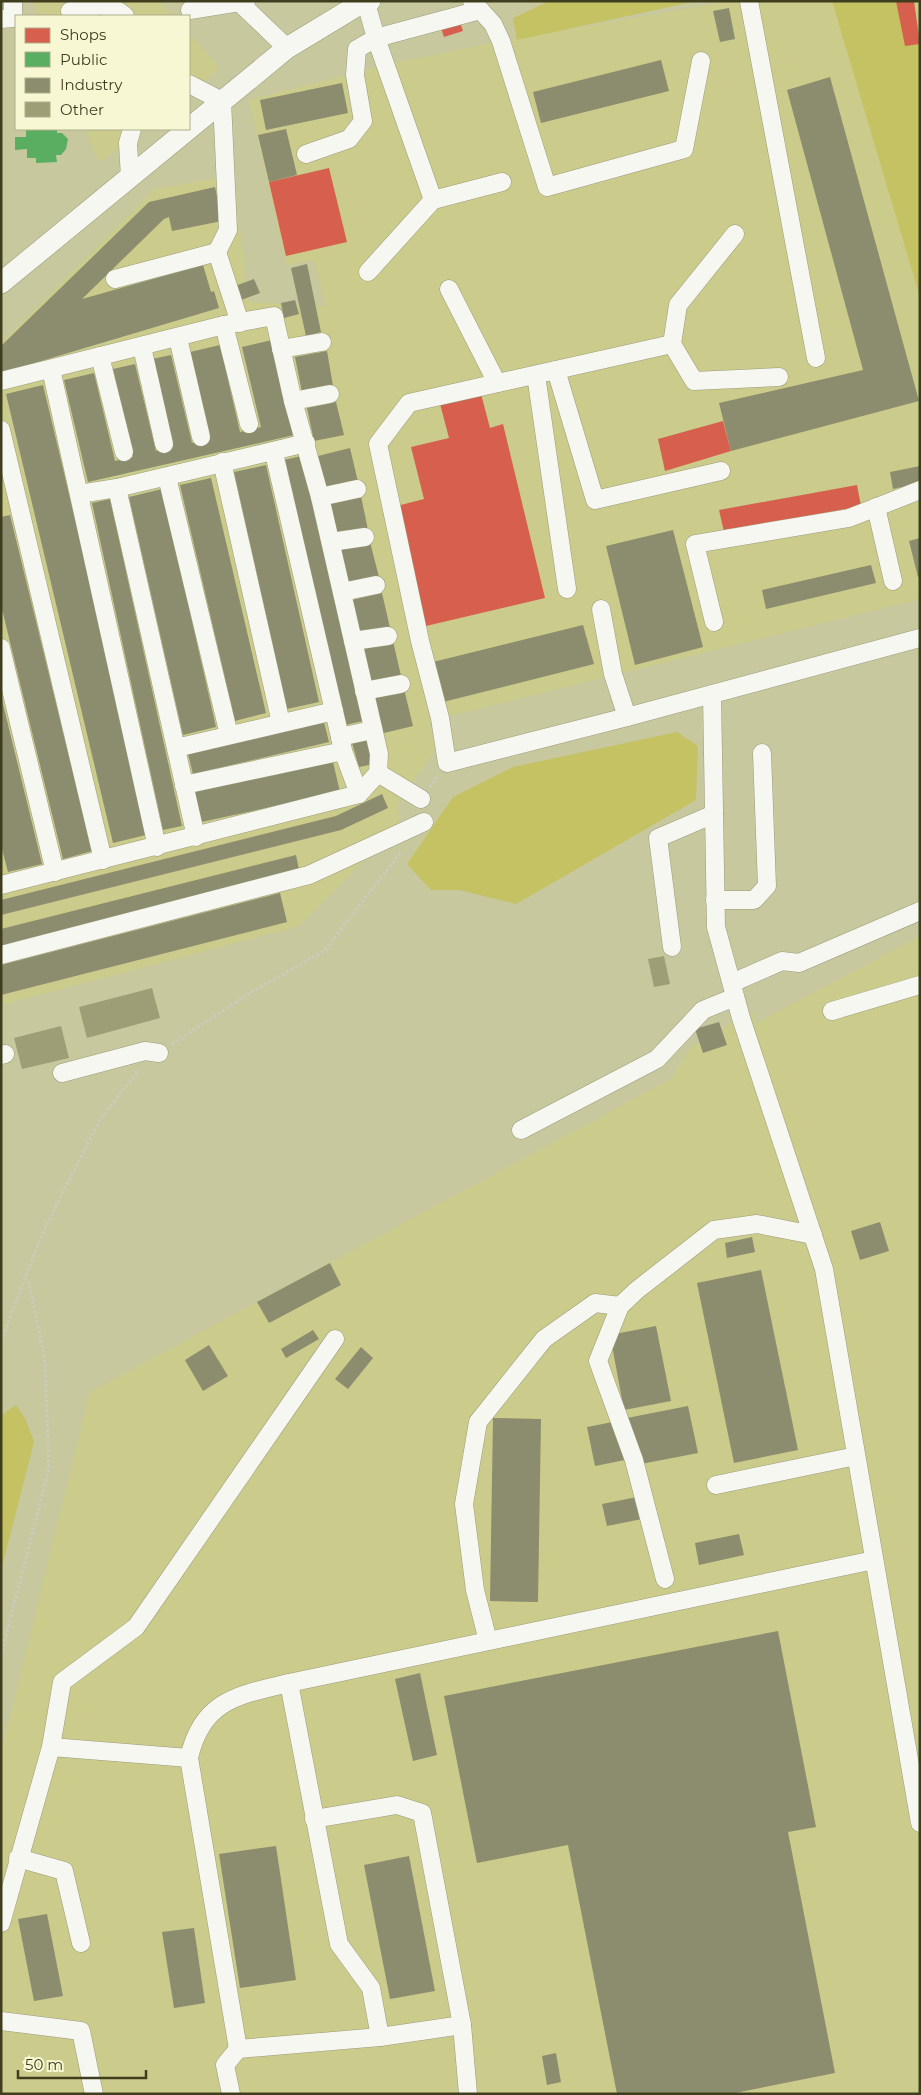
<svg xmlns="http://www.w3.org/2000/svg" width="921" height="2095" viewBox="0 0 921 2095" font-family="Montserrat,sans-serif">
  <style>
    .built { fill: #cbcb8b }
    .green { fill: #c4c262 }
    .shops { fill: #d6604d }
    .public { fill: #5aae61 }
    .industry { fill: #8c8c6e }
    .building { fill: #9e9e76 }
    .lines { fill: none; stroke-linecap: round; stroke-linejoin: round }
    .minor-casing { stroke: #9b9b7a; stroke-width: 19 }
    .major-casing { stroke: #9b9b7a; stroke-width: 22 }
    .path { stroke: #cbcbbe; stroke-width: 3; stroke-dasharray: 2.5 2.5; stroke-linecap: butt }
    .minor { stroke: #f7f7f1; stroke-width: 18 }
    .major { stroke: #f7f7f1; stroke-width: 21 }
  </style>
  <rect width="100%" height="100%" fill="#c8c89f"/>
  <g class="built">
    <polygon points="33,1 159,1 173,16 39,16"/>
    <polygon points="732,1 920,1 920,599 429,721 435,750 397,805 400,824 299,926 1,1005 1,343 155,189 233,175 249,302 326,307 315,260 287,265 249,100 385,65 501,41"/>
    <polygon points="189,34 220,68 189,94"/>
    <polygon points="85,129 147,129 99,162"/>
    <polygon points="920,936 920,2094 1,2094 1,1754 90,1392 671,1079 691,1047 741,1018 753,1012 757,1023"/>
  </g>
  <g class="green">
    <polygon points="549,1 697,1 517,40 513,18"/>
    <polygon points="832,1 911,1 920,46 920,297"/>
    <polygon points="677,732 698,746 696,800 516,904 459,890 431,890 407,864 453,797 513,767"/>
    <polygon points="16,1405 25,1418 34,1442 1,1571 1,1415"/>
  </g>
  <g class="shops">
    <polygon points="896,1 914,1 920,44 905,46"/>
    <polygon points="460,22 463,31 444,37 441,28"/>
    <polygon points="329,168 347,242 286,256 269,182"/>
    <polygon points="480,390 490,428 503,424 545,598 426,626 397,506 424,499 411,447 449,438 439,400"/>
    <polygon points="723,421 731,451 665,471 658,439"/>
    <polygon points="857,485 861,506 724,532 719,510"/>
  </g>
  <polygon class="public" points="26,129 57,129 57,133 62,133 68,139 66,149 61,155 56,155 57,162 36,163 36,158 27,158 27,149 15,150 15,137 26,137"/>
  <g class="industry">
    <polygon points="729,8 735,39 720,42 713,11"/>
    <polygon points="661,60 669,91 541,123 533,92"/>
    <polygon points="830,77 919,401 731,451 719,403 863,370 787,90"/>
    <polygon points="342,83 348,113 266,130 260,100"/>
    <polygon points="286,129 297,175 269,182 258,135"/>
    <polygon points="215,187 222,221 172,231 169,217 164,219 82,299 203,265 211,292 214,291 219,308 1,373 1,346 149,202"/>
    <polygon points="307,264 321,332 306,336 291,268"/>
    <polygon points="254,279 260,293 241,300 235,286"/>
    <polygon points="295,300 299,314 284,318 281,303"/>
    <polygon points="272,340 294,435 88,482 64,380 94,373 115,461 133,457 113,369 135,364 156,451 173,447 152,359 171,355 192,443 210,439 190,352 220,345 240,432 261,427 242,347"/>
    <polygon points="327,351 333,386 302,392 295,357"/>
    <polygon points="43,385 150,834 113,843 6,394"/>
    <polygon points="336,402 344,435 314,441 307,408"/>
    <polygon points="350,448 358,482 326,489 318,456"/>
    <polygon points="301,456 363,721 345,725 284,460"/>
    <polygon points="266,465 319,702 287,709 234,472"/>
    <polygon points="920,466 920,483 893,489 890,472"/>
    <polygon points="211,478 266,713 235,721 180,485"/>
    <polygon points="162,489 216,727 183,735 129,497"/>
    <polygon points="361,496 368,530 337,537 330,503"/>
    <polygon points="110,499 182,826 163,830 92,503"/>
    <polygon points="10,515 92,851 63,859 1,605 1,517"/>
    <polygon points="673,530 703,647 635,665 606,546"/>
    <polygon points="920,538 920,576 918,577 909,541"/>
    <polygon points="370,542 379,577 349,585 340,549"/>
    <polygon points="871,565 876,583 766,609 762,590"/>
    <polygon points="382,593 390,628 359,634 352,600"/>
    <polygon points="583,625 594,664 443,702 433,662"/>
    <polygon points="393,641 401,676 370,683 362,648"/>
    <polygon points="404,689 413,726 380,734 371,697"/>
    <polygon points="2,700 42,864 8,872 1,845"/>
    <polygon points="324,722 329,742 193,774 188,754"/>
    <polygon points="367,739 374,764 359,767 352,743"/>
    <polygon points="333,762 340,792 201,822 194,792"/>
    <polygon points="382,794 388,808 341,830 1,915 1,900 336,816"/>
    <polygon points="296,855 300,874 1,949 1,929"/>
    <polygon points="280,893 287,922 1,995 1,965"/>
    <polygon points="719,1022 727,1045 703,1053 695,1029"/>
    <polygon points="880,1222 889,1251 860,1260 851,1231"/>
    <polygon points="752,1237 755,1252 727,1258 725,1243"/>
    <polygon points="330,1263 341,1285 269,1323 257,1302"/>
    <polygon points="761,1270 798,1450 734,1463 697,1283"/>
    <polygon points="656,1326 671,1401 624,1410 610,1335"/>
    <polygon points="313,1330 319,1339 286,1358 281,1349"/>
    <polygon points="209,1345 228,1376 203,1391 185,1360"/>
    <polygon points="361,1347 373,1358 348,1389 335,1379"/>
    <polygon points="688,1406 698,1453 636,1465 627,1418"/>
    <polygon points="493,1418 541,1419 538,1602 490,1601"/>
    <polygon points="618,1421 625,1460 595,1466 587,1427"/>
    <polygon points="642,1496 647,1518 607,1526 602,1504"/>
    <polygon points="739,1534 744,1555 699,1565 695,1543"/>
    <polygon points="778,1631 816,1827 788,1832 835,2073 730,2094 617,2094 568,1845 477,1863 444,1696"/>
    <polygon points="420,1673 437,1755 413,1761 395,1679"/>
    <polygon points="276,1846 296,1980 240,1988 219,1854"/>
    <polygon points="409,1856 435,1991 390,1999 364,1865"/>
    <polygon points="47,1914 63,1996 34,2001 18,1919"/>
    <polygon points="194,1928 205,2003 174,2008 162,1932"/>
    <polygon points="556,2053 561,2082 547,2085 542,2056"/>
  </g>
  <g class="building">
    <polygon points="664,956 670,984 654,987 648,959"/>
    <polygon points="152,988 160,1018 87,1038 79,1007"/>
    <polygon points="61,1026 69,1058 22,1069 14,1038"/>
  </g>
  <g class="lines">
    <g class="minor-casing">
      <g id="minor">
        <polyline points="472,1 493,24 501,41 547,187 684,149 701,61"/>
        <polyline points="749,1 816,358"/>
        <polyline points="239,2 287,48"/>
        <polyline points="190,10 246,1"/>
        <path d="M70 11C92 6 107 0 125 16"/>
        <polyline points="1,19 13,18 13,1"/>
        <polyline points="189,84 222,101 228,230 217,252"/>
        <polyline points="306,154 349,139 363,121 355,75 357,49 376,38 366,3 362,1"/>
        <polyline points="130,178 128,143 132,129"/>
        <polyline points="433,200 376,38 480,10"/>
        <polyline points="735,234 678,305 672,344 694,381 779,377"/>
        <polyline points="368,272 433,200 502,182"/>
        <polyline points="115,279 217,252 240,323"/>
        <polyline points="449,289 497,383"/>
        <polyline points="224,325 249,424"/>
        <polyline points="178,338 201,437"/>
        <polyline points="672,344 409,403 378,444 420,641 440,718 447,763 627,717 920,638"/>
        <polyline points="142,347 164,444"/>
        <polyline points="281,349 322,342"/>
        <polyline points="100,356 124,452"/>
        <polyline points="51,369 157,847"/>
        <polyline points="556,370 595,500 721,471"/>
        <polyline points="536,375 567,589"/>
        <polyline points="1,381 224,325 274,316 293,401 320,497 379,754 378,773 359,794 1,885"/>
        <polyline points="293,401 330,394"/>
        <polyline points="1,430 103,860"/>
        <polyline points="274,453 340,737"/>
        <polyline points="222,462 281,723"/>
        <polyline points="167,477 229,735"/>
        <polyline points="117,488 196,837"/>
        <polyline points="79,494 117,488 306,443"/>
        <polyline points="320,497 357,489"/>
        <polyline points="876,507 893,581"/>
        <polyline points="331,542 365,537"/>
        <polyline points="342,592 376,585"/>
        <polyline points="601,609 613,674 627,717"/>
        <polyline points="714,622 695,544 849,518 920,490"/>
        <polyline points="353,641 388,636"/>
        <polyline points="1,648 55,872"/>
        <polyline points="364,691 401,684"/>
        <polyline points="712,695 716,927 741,1018 824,1269 920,1823"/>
        <polyline points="176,748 334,711"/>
        <polyline points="343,751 359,794"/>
        <polyline points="378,773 421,799"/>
        <polyline points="184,785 343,751 340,737 372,730"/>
        <polyline points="715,900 754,900 767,886 762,753"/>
        <polyline points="672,947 658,838 714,814"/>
        <polyline points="1,955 309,875 424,822"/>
        <polyline points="732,983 782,961 799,963 920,911"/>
        <polyline points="832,1011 920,985"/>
        <polyline points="1,1055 5,1054"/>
        <polyline points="62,1073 145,1051 159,1053"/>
        <polyline points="521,1130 657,1059 703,1010 735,997"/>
        <polyline points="716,1485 856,1456"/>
        <polyline points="665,1579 634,1460 598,1361 620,1306 637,1290 714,1230 757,1224 813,1235"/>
        <polyline points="488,1641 475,1590 464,1504 478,1422 544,1339 595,1303 620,1306"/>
        <polyline points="289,1683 339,1944 371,1988 380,2037"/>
        <polyline points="51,1747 189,1758"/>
        <polyline points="314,1819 397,1805 422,1813 462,2025 468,2094"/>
        <polyline points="18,1858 64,1871 81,1943"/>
        <polyline points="1,1923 51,1747 62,1682 136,1627 335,1339"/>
        <polyline points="1,2021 81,2031 94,2094"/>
        <polyline points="238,2049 380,2037 462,2025"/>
        <path d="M231 2094 225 2065 238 2049 189 1758C202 1700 238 1695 289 1683L874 1560"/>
      </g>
    </g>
    <g class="major-casing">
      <polyline id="major" points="1,283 287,48 358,5 370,1"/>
    </g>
    <g class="path">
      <polyline points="430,787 438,775"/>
      <polyline points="172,1044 250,993 324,951 401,852"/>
      <polyline points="1,1341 41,1237 63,1192 101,1118 139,1070"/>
      <polyline points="1,1656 49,1468 45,1360 28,1279"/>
    </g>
    <use href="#minor" class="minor"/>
    <use href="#major" class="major"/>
  </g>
  <rect width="921" height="2095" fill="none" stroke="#3e3e1f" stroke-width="5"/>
  <rect x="15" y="15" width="175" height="115" fill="#f7f8d3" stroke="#adae8b"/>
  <rect x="25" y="28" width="25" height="15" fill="#d6604d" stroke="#adae8b"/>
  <text x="60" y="40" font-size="15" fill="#3e3e1f">Shops</text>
  <rect x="25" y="52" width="25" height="15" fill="#5aae61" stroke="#adae8b"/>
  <text x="60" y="65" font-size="15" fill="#3e3e1f">Public</text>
  <rect x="25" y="78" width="25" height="15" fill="#8c8c6e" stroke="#adae8b"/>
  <text x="60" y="90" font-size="15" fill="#3e3e1f">Industry</text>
  <rect x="25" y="102" width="25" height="15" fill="#9e9e76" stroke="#adae8b"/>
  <text x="60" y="115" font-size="15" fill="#3e3e1f">Other</text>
  <path d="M18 2070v8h128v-8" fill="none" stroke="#3e3e1f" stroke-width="2.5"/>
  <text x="25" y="2070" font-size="15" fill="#3e3e1f" stroke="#f7f8d3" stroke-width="4" paint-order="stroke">50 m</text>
</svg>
